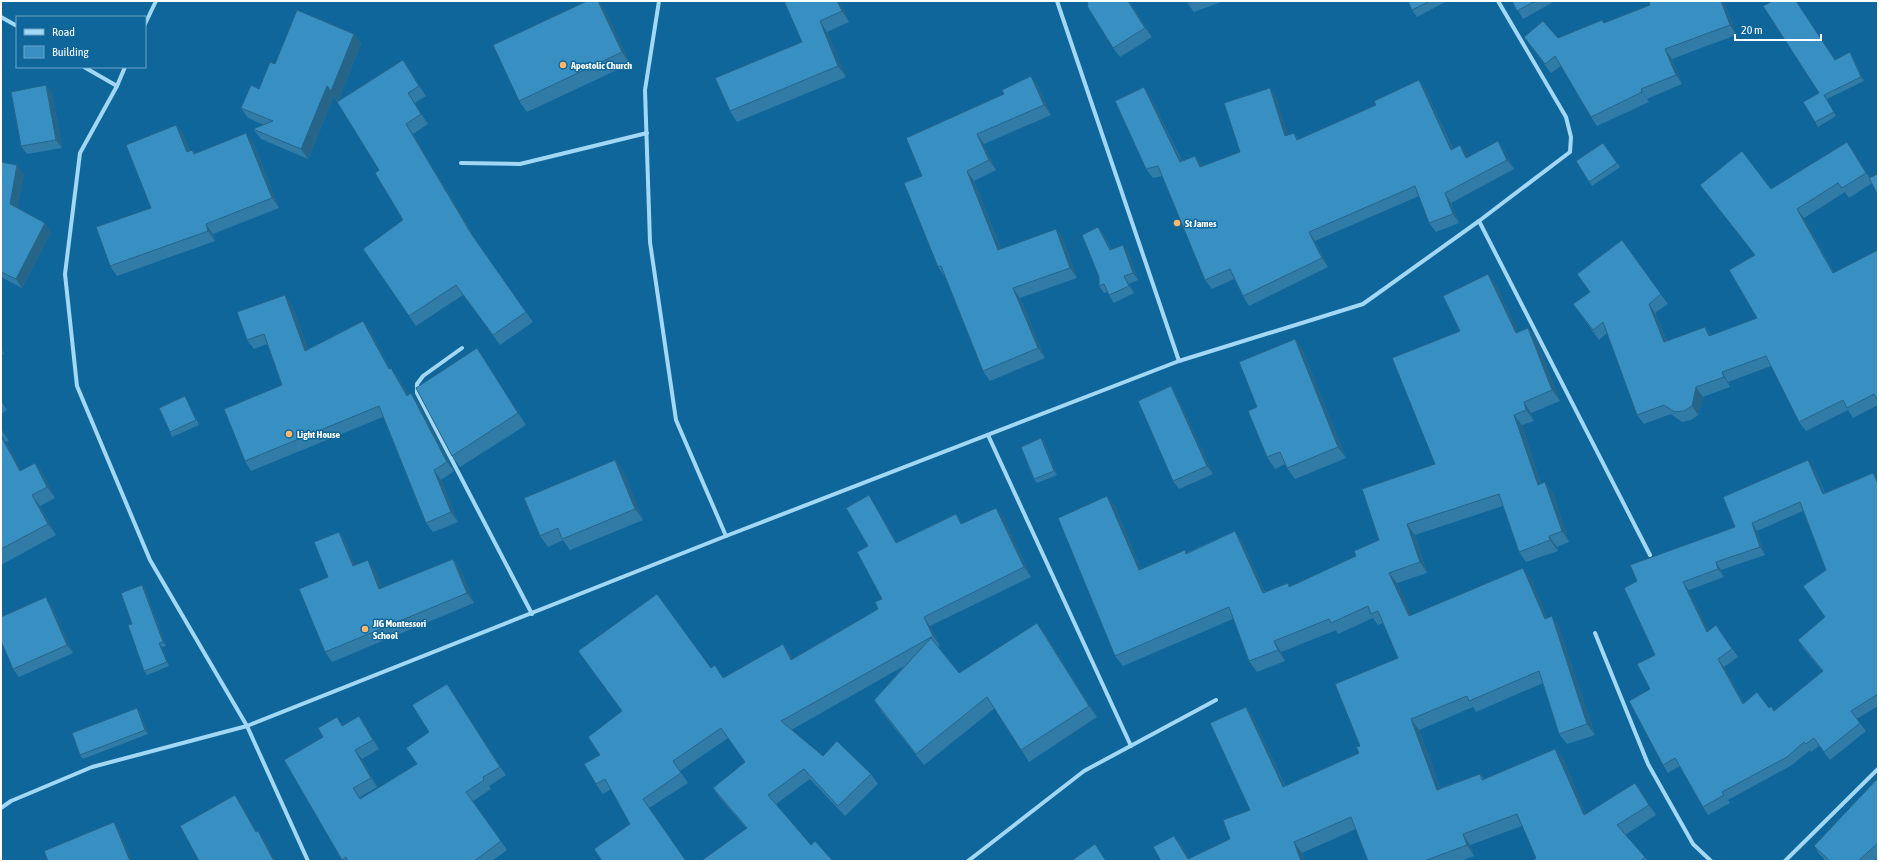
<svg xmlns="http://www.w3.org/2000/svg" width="1879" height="862" viewBox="0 0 1879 862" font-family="'Asap Condensed',sans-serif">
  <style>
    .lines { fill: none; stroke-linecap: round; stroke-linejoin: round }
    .minor { stroke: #a2d7f5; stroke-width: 4 }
    .wall { fill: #307ca7; fill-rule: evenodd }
    .shaded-wall { fill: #276588 }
    .building { fill: #3890c2; stroke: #276588; fill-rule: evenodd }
    .poi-dot { fill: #ffb666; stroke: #0f669b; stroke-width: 1.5 }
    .labels { text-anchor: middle; stroke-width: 3; stroke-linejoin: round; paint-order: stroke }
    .poi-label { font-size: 10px; font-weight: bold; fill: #fff; stroke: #0f669b; text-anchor: start }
  </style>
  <rect width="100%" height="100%" fill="#0f669b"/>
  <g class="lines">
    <g class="minor">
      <polyline points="659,1 645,90 650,242 676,420 726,536"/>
      <polyline points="1057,1 1179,361"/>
      <polyline points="1,17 17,26"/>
      <polyline points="145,24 156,1"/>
      <polyline points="84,67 117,86"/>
      <polyline points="125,67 117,86 80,153 65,274 77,386 150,560 247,726 308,861"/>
      <polyline points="461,163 520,164 647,133"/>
      <polyline points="1479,221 1650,555"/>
      <polyline points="462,348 423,376 417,384 417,393 532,614"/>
      <polyline points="988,435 1131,746"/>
      <polyline points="1595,633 1648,764 1693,844 1711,861"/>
      <polyline points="1,808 11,801 92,767 247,726 726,536 1179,361 1363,304 1479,221 1570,152 1571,137 1566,117 1498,1"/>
      <polyline points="968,861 1084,771 1216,700"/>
      <polyline points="1785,861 1878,769"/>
    </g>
  </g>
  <g class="wall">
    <polygon points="587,1 599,1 604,8 630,64 527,112 519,101"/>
    <polygon points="784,1 840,1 849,22 827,32 846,77 737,122 730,111 802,42"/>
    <polygon points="1087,1 1129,1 1152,37 1120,57 1113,48 1088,5"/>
    <polygon points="1186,1 1224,1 1194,12"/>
    <polygon points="1408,1 1447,1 1417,17 1412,10"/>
    <polygon points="1512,1 1555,1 1523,19"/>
    <polygon points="1651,1 1724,1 1736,35 1672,59 1682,84 1647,99 1649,102 1597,126 1591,117 1561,66 1551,73 1524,37 1558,38 1604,23 1650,5"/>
    <polygon points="354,34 361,44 338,101 403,60 410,70 426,96 415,103 428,124 413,134 479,245 533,322 500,345 463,295 416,326 363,249 403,220 379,170 334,96 308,159 261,139 253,129 264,125 248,118 241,108 259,89 275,64"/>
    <polygon points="1853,57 1864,81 1827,99 1836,116 1818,127 1815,122 1819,93 1835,60"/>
    <polygon points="1419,80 1425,89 1453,149 1467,154 1468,157 1498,141 1504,150 1514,169 1451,203 1459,223 1436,232 1429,223 1419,196 1315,241 1328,267 1249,306 1243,296 1234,279 1212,289 1205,280 1162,176 1153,178 1146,169 1150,96 1182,161 1195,156 1202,166 1240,152 1270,88 1276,98 1288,135 1294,133 1299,139 1376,105"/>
    <polygon points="1038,86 1051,115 984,144 996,170 974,181 1001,249 1056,229 1063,239 1077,278 1020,298 1045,358 990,381 983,371 945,277 938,267 922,176"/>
    <polygon points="52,93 62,148 27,154 21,146"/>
    <polygon points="176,125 183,135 190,151 192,150 195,153 253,142 279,208 213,234 215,241 117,276 110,266 151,208"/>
    <polygon points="1603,143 1620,167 1592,186 1576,161"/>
    <polygon points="1853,151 1870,178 1872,183 1849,198 1845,192 1804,218 1834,273 1878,250 1878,405 1853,418 1848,410 1806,431 1799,422 1771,366 1728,382 1730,387 1703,397 1698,415 1691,420 1682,422 1671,414 1644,424 1637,415 1607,333 1599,340 1573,304 1590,292 1577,274 1622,240 1668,304 1655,313 1667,341 1705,327 1712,335 1757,318 1755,255 1707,194 1700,185 1771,189"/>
    <polygon points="1,162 24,174 17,208 51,232 22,288 1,277"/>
    <polygon points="1098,227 1103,234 1111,249 1128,252 1138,280 1129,284 1134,293 1114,303 1107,292 1104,293 1099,286"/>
    <polygon points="1496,285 1518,332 1528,328 1536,339 1560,401 1531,413 1534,421 1522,425 1541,484 1545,482 1553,493 1569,542 1557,547 1558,551 1526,562 1519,552 1503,506 1415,535 1427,573 1397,583 1411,616 1531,579 1547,618 1552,616 1559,627 1595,735 1567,744 1559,734 1543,683 1476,712 1473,707 1419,730 1440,788 1480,774 1484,779 1555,749 1563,759 1586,814 1635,783 1656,815 1625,835 1645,857 1648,861 1533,861 1536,858 1522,826 1470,845 1474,856 1461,861 1368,861 1356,829 1302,853 1305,861 1161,861 1174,836 1182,846 1189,859 1230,839 1250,810 1246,707 1253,717 1285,786 1359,753 1360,746 1398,658 1383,623 1378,625 1373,618 1338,634 1336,630 1281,652 1285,661 1257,672 1249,661 1233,619 1123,666 1115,656 1107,496 1115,507 1141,569 1186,553 1235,531 1242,542 1265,592 1288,583 1290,587 1356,556 1379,540 1435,464 1460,331"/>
    <polygon points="292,305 308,349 363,321 370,330 390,369 398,377 408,395 411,393 418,403 454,471 441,480 458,522 433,532 426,523 383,417 251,471 245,461 282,385 267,344 254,349 247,340"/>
    <polygon points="1295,339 1303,351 1346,458 1295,479 1287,468 1285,464 1275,469 1267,457 1257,407"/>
    <polygon points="1,346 4,354 1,355"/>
    <polygon points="477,348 485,360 526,425 460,467 452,456"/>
    <polygon points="1171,386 1176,394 1213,474 1179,489 1173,481"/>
    <polygon points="187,400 199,425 172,437 170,432"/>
    <polygon points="1,401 7,410 1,414"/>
    <polygon points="1,429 9,441 6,442 21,471 35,463 43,474 55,498 40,506 56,535 1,565"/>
    <polygon points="1041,438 1044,442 1057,475 1037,483 1034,479"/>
    <polygon points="615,460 623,471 643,520 570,550 563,540 548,547 540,536"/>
    <path d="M1814 468 1825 493 1873 473 1878 479V706L1857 719 1866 731 1830 760 1819 746 1811 752 1810 750 1792 765 1728 800 1730 803 1708 815 1703 807 1680 766 1668 773 1663 765 1650 689 1655 655 1637 581 1735 527ZM1803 511 1826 570 1825 617 1798 640 1803 648 1823 672 1774 711 1769 708 1744 703 1724 667 1738 657 1716 625 1708 631 1689 590 1724 577 1721 570 1765 555 1757 531Z"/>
    <polygon points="869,495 875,505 897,543 956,514 963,523 1003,517 1031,577 930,626 940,646 938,647 959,673 1037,623 1045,634 1097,717 1029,762 995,708 924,765 881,711 874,700 904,666 791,730 823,756 871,774 878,784 845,816 810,779 776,804 811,845 833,861 746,828 720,798 713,788 745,762 728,738 680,771 688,783 649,808 630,824 611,789 603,794 596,784 600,755 711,668 724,678 790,654 792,659 878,609 882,599 868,546"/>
    <polygon points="339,532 346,543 355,565 375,570 382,588 453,559 460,569 474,603 332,662 325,652 328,577"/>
    <polygon points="142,585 145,589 166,646 162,647 169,666 147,675 144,671 132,624"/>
    <polygon points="51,605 73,653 19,677 13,669"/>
    <polygon points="447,684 506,775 489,786 491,789 473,801 507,850 492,861 343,861 284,760 323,737 337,717 343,726 365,725 379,749 362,759 377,787 360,797 361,799 417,764"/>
    <polygon points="137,708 140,712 148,734 83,759 80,755"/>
    <polygon points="1878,778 1878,857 1874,861 1826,861 1820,855 1814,846"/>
  </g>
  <g class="shaded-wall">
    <polygon points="598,1 599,1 604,8 630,64 622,52"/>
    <polygon points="837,1 840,1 849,22 842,11"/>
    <polygon points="1128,1 1129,1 1152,37 1145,28"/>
    <polygon points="1721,1 1724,1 1736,35 1730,25"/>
    <polygon points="820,21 827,32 846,77 838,66"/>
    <polygon points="354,34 361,44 338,101 334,96 308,159 301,149 327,86"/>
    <polygon points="1665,49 1672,59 1682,84 1676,75"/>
    <polygon points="1850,52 1853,57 1864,81 1861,77"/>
    <polygon points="403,60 410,70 426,96 419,86"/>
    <polygon points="1031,76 1038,86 1051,115 1044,105"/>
    <polygon points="1419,80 1425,89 1457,159 1451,150"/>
    <polygon points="46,85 52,93 62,148 56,140"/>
    <polygon points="1144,87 1150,96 1186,171 1180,162"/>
    <polygon points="1270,88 1276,98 1292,145 1285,136"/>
    <polygon points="1641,89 1647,99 1649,102 1642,92"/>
    <polygon points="408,93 415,103 428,124 421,114"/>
    <polygon points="406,124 413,134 479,245 472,235"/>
    <polygon points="176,125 183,135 194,162 187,152"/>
    <polygon points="246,133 253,142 279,208 272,198"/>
    <polygon points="1294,133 1300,142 1297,140"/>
    <polygon points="977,134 984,144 996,170 989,160"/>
    <polygon points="1498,141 1504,150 1514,169 1507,160"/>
    <polygon points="1847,142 1853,151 1873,182 1866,173"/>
    <polygon points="1460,145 1467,154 1472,167 1466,158"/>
    <polygon points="1195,156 1202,165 1206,176 1200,167"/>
    <polygon points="17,165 24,174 16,214 10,204"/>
    <polygon points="967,171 974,181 1005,260 998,250"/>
    <polygon points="1445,193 1451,203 1459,223 1453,214"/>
    <polygon points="1797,209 1804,218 1839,283 1833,273"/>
    <polygon points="45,223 51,232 22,288 16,279"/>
    <polygon points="206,224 213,234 215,241 208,231"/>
    <polygon points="1098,227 1103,234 1115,257 1110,250"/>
    <polygon points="1056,229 1063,239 1077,278 1070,268"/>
    <polygon points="1309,232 1315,241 1328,267 1322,258"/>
    <polygon points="1123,245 1128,252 1138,280 1133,273"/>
    <polygon points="1488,274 1496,285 1524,344 1516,333"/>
    <polygon points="1124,276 1129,284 1134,293 1129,286"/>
    <polygon points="1013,288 1020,298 1045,358 1038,348"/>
    <polygon points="285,295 292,305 312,360 305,351"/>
    <polygon points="1649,304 1655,313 1671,352 1664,342"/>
    <polygon points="363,321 370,330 395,379 389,369"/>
    <polygon points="1705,327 1712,336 1709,336"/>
    <polygon points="1528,328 1536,339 1560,401 1552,390"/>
    <polygon points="1295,339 1303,351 1346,458 1338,447"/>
    <polygon points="1,346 4,354 1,350"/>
    <polygon points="477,348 485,360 526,425 518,413"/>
    <polygon points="391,368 398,377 414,406 407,396"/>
    <polygon points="1722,372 1728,382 1730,387 1724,377"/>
    <polygon points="1171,386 1176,394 1213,474 1207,466"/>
    <polygon points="1696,387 1703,397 1698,415 1692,406"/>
    <polygon points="411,393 418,403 454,471 447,462"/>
    <polygon points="1524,402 1531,413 1534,421 1526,410"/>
    <polygon points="1514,415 1522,425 1545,496 1538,485"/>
    <polygon points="1,435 6,442 28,483 20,471 1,436"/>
    <polygon points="1041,438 1044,442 1057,475 1054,471"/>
    <polygon points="615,460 623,471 643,520 635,509"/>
    <polygon points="1808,460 1814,468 1828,502 1823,494"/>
    <polygon points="35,463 43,474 55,498 47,487"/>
    <polygon points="434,470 441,480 458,522 451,512"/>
    <polygon points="1873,473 1878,479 1878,484"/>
    <polygon points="1545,482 1553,493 1569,542 1562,531"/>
    <polygon points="32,495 40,506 56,535 48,524"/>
    <polygon points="869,495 875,505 903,553 896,543"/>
    <polygon points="1107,496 1115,507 1146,581 1139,570"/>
    <polygon points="996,508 1003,517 1031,577 1024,567"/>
    <polygon points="956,514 963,523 961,524"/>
    <polygon points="1752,523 1757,531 1765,555 1760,547"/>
    <polygon points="1407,524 1415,535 1427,573 1420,562"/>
    <polygon points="1235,531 1242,542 1270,604 1263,593"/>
    <polygon points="339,532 346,543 360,576 353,566"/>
    <polygon points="1549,536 1557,547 1558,551 1550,540"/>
    <polygon points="453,559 460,569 474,603 467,593"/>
    <polygon points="368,560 375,570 387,599 379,589"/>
    <polygon points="1716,562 1721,570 1724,577 1718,569"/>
    <polygon points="1523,568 1531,579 1552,629 1545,619"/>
    <polygon points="1389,573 1397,583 1417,627 1409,616"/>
    <polygon points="1683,582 1689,590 1713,640 1707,632"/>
    <polygon points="142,585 145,589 166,646 163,642"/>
    <polygon points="46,597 51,605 73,653 67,645"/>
    <polygon points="1552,616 1559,627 1595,735 1587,724"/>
    <polygon points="924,617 930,626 940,646 933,636"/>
    <polygon points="1037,623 1045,634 1097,717 1089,706"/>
    <polygon points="1274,641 1281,652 1285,661 1278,650"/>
    <polygon points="159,643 162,647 169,666 167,662"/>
    <polygon points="783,644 790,654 798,669 791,660"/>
    <polygon points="1718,659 1724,667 1749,712 1743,704"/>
    <polygon points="447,684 453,692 506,775 500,767"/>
    <polygon points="1246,707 1253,717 1290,798 1283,787"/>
    <polygon points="137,708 140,712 148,734 145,730"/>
    <polygon points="359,716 365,725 379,749 373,740"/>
    <polygon points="1411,719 1419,730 1444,800 1437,790"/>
    <polygon points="1555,749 1563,759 1591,826 1584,815"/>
    <polygon points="355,750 362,759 377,787 371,778"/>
    <polygon points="1635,783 1643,794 1656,815 1649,805"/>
    <polygon points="235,795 242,805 263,842 256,832"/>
    <polygon points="114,822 120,832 132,861 130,861"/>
    <polygon points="258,831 265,841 276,861 274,861"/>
    <polygon points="1463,834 1470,845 1474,856 1467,845"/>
    <polygon points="1174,836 1182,846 1190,861 1189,861"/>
    <polygon points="1294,842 1302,853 1305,861 1301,861"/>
  </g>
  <g class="building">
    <polygon points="587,1 598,1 622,52 519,101 493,45"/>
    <polygon points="784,1 837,1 842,11 820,21 838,66 730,111 715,78 802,42"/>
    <polygon points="1087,1 1128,1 1145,28 1113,48 1087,6 1088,5"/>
    <polygon points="1186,1 1192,1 1187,3"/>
    <polygon points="1408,1 1430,1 1412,10"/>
    <polygon points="1512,1 1535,1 1517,11"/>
    <polygon points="1651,1 1721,1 1730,25 1665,49 1676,75 1641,89 1642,92 1591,117 1555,56 1545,64 1524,37 1543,21 1558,38 1602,20 1604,23 1650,5 1649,2"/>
    <polygon points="1772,1 1796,1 1835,60 1850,52 1861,77 1824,95 1834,112 1815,122 1803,102 1819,93 1763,6"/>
    <polygon points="297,10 354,34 331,91 327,86 301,149 253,129 273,121 241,108 251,85 259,89 270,62 275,64"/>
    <polygon points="403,60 419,86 408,93 421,114 406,124 472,235 526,312 493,335 456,285 409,316 363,249 403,220 375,173 379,170 337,102"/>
    <polygon points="1031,76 1044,105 977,134 989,160 967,171 998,250 1056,229 1070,268 1013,288 1038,348 983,371 941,266 938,267 904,183 922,176 906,138 1004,94 1002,90"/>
    <polygon points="1419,80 1451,150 1460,145 1466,158 1498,141 1507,160 1445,193 1453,214 1429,223 1415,186 1309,232 1322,258 1243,296 1230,269 1205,280 1158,166 1146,169 1115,101 1144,87 1180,162 1195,156 1200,167 1240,152 1224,103 1270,88 1285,136 1294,133 1297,140 1376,105 1374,101"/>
    <polygon points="46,85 56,140 21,146 11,92"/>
    <polygon points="176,125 187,152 192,150 194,154 246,133 272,198 206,224 208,231 110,266 96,227 151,208 126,145"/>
    <polygon points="1847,142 1866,173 1842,188 1838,183 1797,209 1833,273 1878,250 1878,401 1874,394 1847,408 1843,400 1799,422 1766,356 1722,372 1724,377 1696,387 1692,406 1684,411 1675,412 1664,405 1637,415 1603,322 1593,330 1573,304 1590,292 1577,274 1622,240 1661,294 1649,304 1664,342 1705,327 1709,336 1757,318 1729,270 1755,255 1700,185 1742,151 1771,189"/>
    <polygon points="1603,143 1617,163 1589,182 1576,161"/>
    <polygon points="1,162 17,165 10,204 45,223 16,279 1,272"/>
    <polygon points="1878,174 1878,195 1869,178"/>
    <polygon points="1098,227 1110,250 1123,245 1133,273 1124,276 1129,286 1109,295 1104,284 1099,286 1099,277 1082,235"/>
    <polygon points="1488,274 1516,333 1528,328 1552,390 1524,402 1526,410 1514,415 1538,485 1545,482 1562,531 1549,536 1550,540 1519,552 1499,494 1407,524 1420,562 1389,573 1409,616 1523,568 1545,619 1552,616 1587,724 1559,734 1539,671 1469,701 1467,696 1411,719 1437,790 1480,774 1482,780 1555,749 1584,815 1635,783 1649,805 1617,825 1645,857 1641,861 1533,861 1536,858 1517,814 1463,834 1467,845 1424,861 1368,861 1351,817 1294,842 1301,861 1161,861 1153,847 1174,836 1188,859 1230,839 1223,820 1250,810 1210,723 1246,707 1283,787 1359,753 1356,747 1360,746 1335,684 1398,658 1378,611 1371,614 1368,606 1331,623 1329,619 1274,641 1278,650 1249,661 1229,607 1115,656 1058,518 1107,496 1139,570 1185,550 1186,554 1235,531 1263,593 1288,583 1289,587 1356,556 1354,551 1379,540 1362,489 1435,464 1392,358 1460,331 1443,296"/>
    <polygon points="285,295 305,351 363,321 389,369 391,368 407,396 411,393 447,462 434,470 451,512 426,523 379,406 245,461 224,409 282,385 264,334 247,340 237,312"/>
    <polygon points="1295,339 1338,447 1287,468 1280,452 1267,457 1248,411 1257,407 1239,362"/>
    <polygon points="477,348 518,413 452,456 416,388"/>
    <polygon points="1171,386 1207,466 1173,481 1138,401"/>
    <polygon points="185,396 196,420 170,432 159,408"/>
    <polygon points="1,436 20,471 35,463 47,487 32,495 48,524 1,549"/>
    <polygon points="1041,438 1054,471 1034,479 1021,447"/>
    <polygon points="615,460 635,509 562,539 558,528 540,536 524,498"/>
    <path d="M1808 460 1823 494 1873 473 1878 484V694L1851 711 1860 723 1824 752 1814 738 1806 744 1804 742 1787 757 1722 792 1724 795 1703 807 1675 758 1663 765 1629 701 1650 689 1637 664 1655 655 1624 588 1637 581 1630 565 1735 527 1723 497ZM1800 502 1826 570 1803 586 1825 617 1798 640 1823 671 1774 711 1771 706 1769 708 1757 692 1743 704 1718 659 1732 649 1716 625 1707 632 1683 582 1718 569 1716 562 1760 547 1752 523Z"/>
    <polygon points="869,495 896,543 956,514 961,524 996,508 1024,567 924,617 933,636 781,721 823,756 837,741 871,774 838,806 804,769 768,795 811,845 815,841 833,861 701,861 747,828 713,788 745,762 721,728 673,761 681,773 643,799 686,861 602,861 594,849 630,824 605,779 596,784 584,764 600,755 588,737 622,711 578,651 657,594 711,668 715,665 723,678 783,644 791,660 878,609 875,602 882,599 857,552 868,546 846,508"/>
    <polygon points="339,532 353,566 368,560 379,589 453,559 467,593 325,652 299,589 328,577 314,542"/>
    <polygon points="142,585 163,642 159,643 167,662 144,671 128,625 132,624 121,593"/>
    <polygon points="46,597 67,645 13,669 1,641 1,617"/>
    <polygon points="1037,623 1089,706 1021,750 987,697 916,754 874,700 931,638 959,673"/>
    <polygon points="447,684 500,767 483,777 484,780 466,792 501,841 474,861 348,861 346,857 342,860 284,760 323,737 318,728 337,717 342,726 359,716 373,740 355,750 371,778 353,788 360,799 417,764 406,748 429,732 412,705"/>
    <polygon points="137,708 145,730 80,755 72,733"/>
    <polygon points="1878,778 1878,843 1858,861 1830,861 1814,846"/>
    <polygon points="235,795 256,832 258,831 274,861 199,861 180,826"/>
    <polygon points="114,822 130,861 48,861 44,851"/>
    <polygon points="1095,844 1106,861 1071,861"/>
  </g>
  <g class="poi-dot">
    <circle cx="563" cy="65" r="4"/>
    <circle cx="1177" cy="223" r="4"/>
    <circle cx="289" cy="434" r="4"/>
    <circle cx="365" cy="629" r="4"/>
  </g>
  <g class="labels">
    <g class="poi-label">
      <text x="571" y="69">Apostolic Church</text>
      <text x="1185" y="227">St James</text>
      <text x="297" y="438">Light House</text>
      <text x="373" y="627">JIG Montessori<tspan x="373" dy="12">School</tspan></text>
    </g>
  </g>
  <rect width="1879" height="862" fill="none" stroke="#ffffff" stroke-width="4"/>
  <rect x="16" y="16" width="130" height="52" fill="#0f669b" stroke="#6fa3c3"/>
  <rect x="24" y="29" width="20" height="6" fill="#a2d7f5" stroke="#6fa3c3"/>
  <text x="52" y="36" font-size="12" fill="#ffffff">Road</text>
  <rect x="24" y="46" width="20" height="12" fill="#3890c2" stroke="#6fa3c3"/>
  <text x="52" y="56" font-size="12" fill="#ffffff">Building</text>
  <path d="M1735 34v6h86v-6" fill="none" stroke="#ffffff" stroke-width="2"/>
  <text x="1741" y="34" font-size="12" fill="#ffffff" stroke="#0f669b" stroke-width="3" paint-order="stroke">20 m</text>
</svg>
